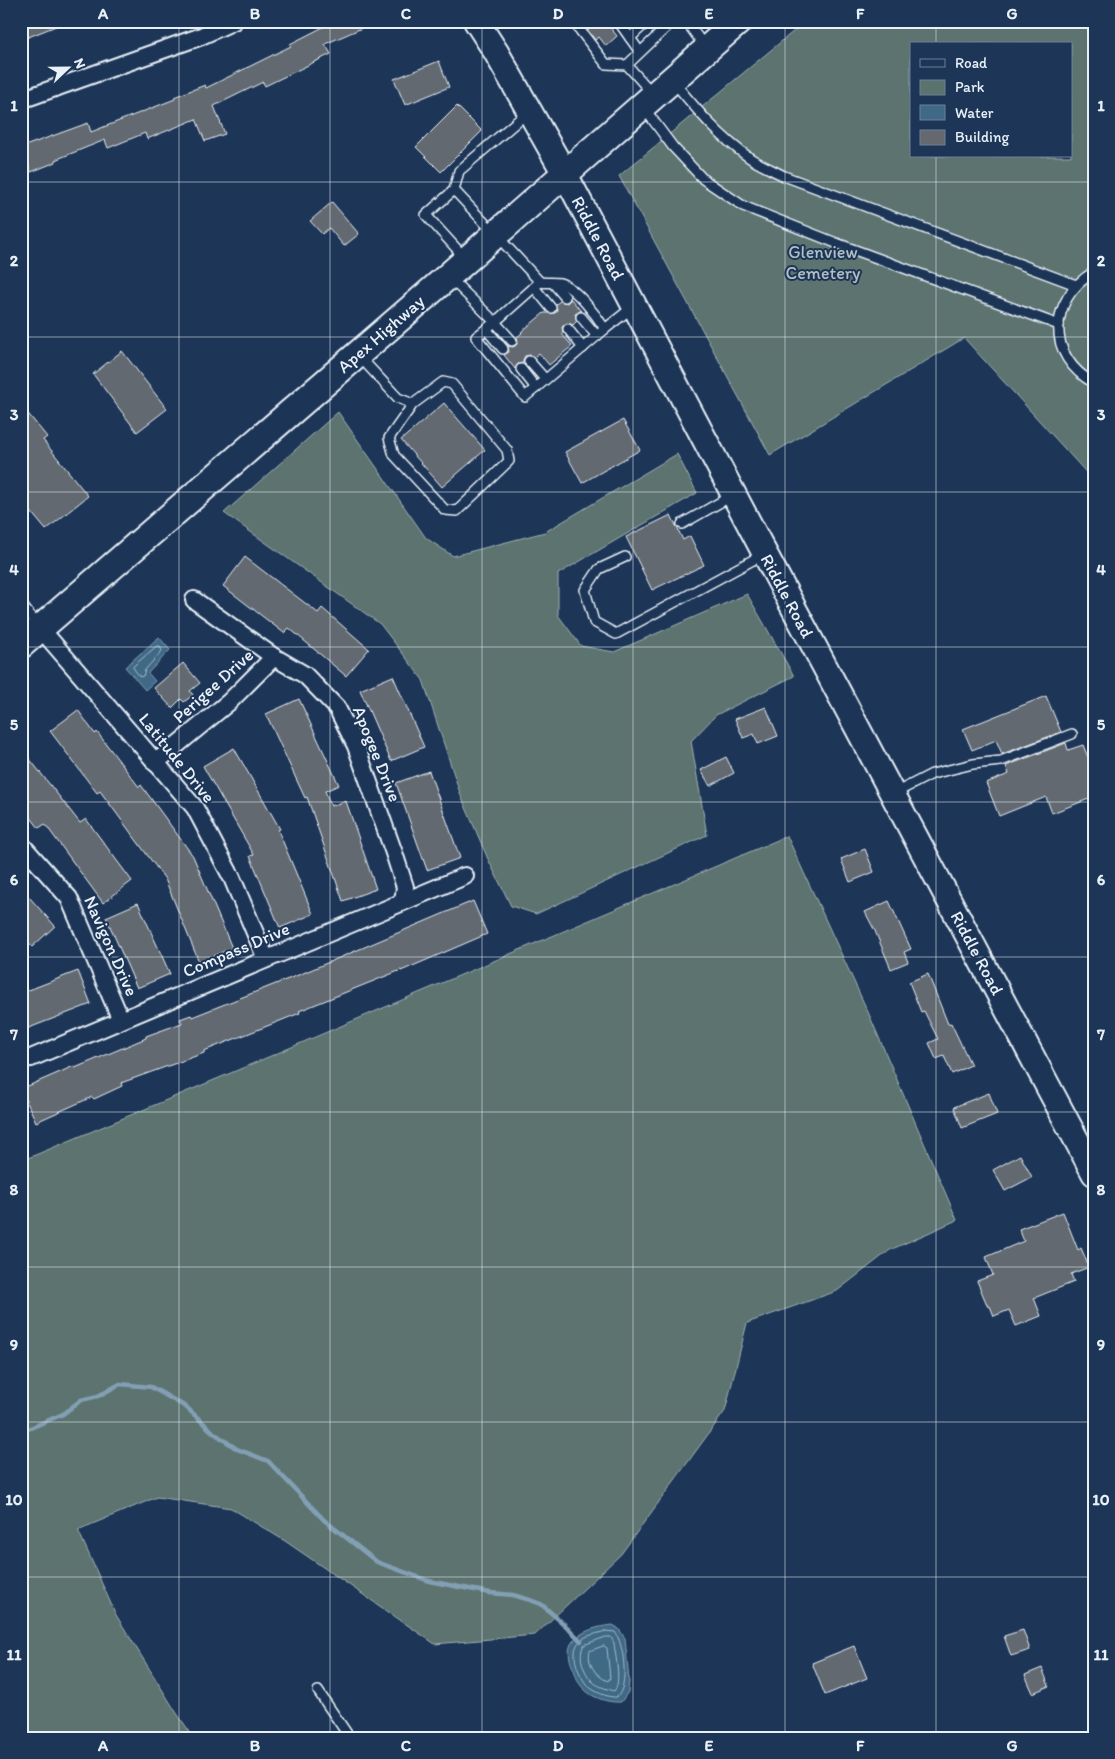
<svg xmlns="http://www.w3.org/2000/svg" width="1115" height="1759" viewBox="0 0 1115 1759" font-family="Itim,sans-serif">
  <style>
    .green { fill: #5b736f; stroke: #a2b2b4; fill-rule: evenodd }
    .water { fill: #3f6986; stroke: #839fb4 }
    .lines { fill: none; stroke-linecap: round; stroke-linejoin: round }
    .shore { stroke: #a4bbca; stroke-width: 1 }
    .stream { stroke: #839fb4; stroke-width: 4.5 }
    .building { fill: #64696f; stroke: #e8f1f8 }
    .lane-casing { stroke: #e8f1f8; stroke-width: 12 }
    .street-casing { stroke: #e8f1f8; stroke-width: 20 }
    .secondary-casing { stroke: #e8f1f8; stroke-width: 28 }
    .primary-casing { stroke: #e8f1f8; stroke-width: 30 }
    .lane { stroke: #1d3557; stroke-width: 9 }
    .street { stroke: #1d3557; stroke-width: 16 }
    .secondary { stroke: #1d3557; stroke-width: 24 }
    .primary { stroke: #1d3557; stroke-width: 26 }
    .grid { fill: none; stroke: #e8f1f8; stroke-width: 1; stroke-opacity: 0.55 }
    .labels { text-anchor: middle; stroke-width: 4; stroke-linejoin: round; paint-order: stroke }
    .street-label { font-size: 18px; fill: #e8f1f8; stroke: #1d3557 }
    .park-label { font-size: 18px; fill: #b0bfc1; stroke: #1d3557 }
    .neatline { fill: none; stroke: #e8f1f8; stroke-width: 2 }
    .grid-label { font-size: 16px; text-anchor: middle; font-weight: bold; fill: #e8f1f8 }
  </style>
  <rect width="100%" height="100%" fill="#1d3557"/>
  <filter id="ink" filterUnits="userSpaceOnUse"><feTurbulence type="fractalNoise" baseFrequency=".02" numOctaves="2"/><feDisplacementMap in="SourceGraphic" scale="10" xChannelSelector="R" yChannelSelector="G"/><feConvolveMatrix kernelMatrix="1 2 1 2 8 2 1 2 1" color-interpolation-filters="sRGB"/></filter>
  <g filter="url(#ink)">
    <g class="green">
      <path d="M806 21H1094V481L964 338 770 455 619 176ZM911 44H1071V156H911Z"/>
      <polygon points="338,412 426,538 453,556 545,532 677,454 697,493 558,574 558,615 581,646 614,652 747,594 794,676 716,715 691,741 707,835 536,914 511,906 488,859 461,796 423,680 380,624 224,513"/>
      <polygon points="787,836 868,1012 957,1220 890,1250 837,1291 747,1323 725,1411 621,1554 535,1635 435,1644 285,1541 231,1508 157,1497 78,1530 116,1615 176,1712 194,1738 21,1738 21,1161 219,1078"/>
    </g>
    <g class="water">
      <polygon points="159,637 170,650 148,673 155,681 145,690 125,667"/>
      <path d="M613 1625 618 1628 625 1638 629 1681 628 1692 621 1702C609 1703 591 1698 582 1687 578 1683 576 1676 574 1670 570 1662 567 1652 571 1644 578 1631 600 1626 613 1625Z"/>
    </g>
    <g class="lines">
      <g class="shore">
        <polygon points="157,646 160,646 162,651 145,670 143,676 140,677 134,669 133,667"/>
        <path d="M605 1631 615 1632C624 1644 629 1686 617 1697 608 1698 592 1691 586 1684 578 1673 569 1652 580 1641 585 1635 598 1634 605 1631Z"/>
        <path d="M606 1637H611L614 1643C615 1654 622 1683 614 1691 607 1689 596 1686 591 1680 584 1672 577 1655 584 1645Z"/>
        <path d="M604 1646 607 1648 610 1678 608 1681C597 1677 586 1663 590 1651Z"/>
      </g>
      <polyline class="stream" points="21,1432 63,1414 81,1400 98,1396 120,1384 151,1387 186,1407 214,1433 237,1449 268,1461 324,1520 377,1562 429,1581 490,1593 513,1595 530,1600 541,1604 565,1625 581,1641"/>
    </g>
    <g class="building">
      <polygon points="21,21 66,21 66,22 21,40"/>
      <polygon points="335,21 378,21 325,44 331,54 265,86 263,82 214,106 225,134 205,141 196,119 147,139 145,133 108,148 105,140 55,160 56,162 31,172 22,147 88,123 91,132 175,99 174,97 205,85 206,88 291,46 290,44"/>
      <polygon points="596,21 605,21 617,36 606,46 599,37 595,40 587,29"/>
      <polygon points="439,61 449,87 405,105 394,79"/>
      <polygon points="457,106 482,131 441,172 416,147"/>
      <polygon points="332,202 359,234 344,246 329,228 322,234 310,221"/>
      <polygon points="571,299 581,311 575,314 577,321 573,325 567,323 562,327 563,333 562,334 572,346 549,365 539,353 534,357 530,355 525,356 523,360 523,363 518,364 515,369 504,355 509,352 508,346 513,347 516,345 518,342 517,337 522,333 521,332 544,313 555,313 557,310 556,304 560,301 567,303"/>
      <polygon points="122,351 167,409 137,432 93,374"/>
      <polygon points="444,403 485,450 442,487 401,440"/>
      <polygon points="21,405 47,437 43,440 88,496 46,530 21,500"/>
      <polygon points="623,420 640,450 582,483 565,452"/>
      <polygon points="671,515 683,540 690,536 704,565 652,590 626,537"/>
      <polygon points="245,557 318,613 322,608 369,649 346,676 289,628 284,633 223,586"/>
      <polygon points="183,663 200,683 190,691 193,695 184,702 181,699 172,708 154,688"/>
      <polygon points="393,676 424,747 391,761 360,690"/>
      <polygon points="1046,696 1061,732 1002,754 996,740 972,750 963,729"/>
      <polygon points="299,699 339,785 325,791 331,806 346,801 376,889 343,901 307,797 305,798 266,714"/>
      <polygon points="766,707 778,736 758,744 754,734 743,738 735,719"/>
      <polygon points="78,710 95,734 97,732 139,787 141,785 193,856 232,948 199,962 165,879 100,791 97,793 50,731"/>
      <polygon points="1066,743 1068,750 1083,745 1094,772 1094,797 1052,813 1046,797 999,816 986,783 1009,774 1006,766"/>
      <polygon points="21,748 80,823 86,819 132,881 103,903 45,824 39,828 21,805"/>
      <polygon points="234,748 280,829 278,830 313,914 280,928 250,856 254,855 203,766"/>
      <polygon points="726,757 734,773 710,786 701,770"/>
      <polygon points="429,771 460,858 427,870 396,783"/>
      <polygon points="865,849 874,872 850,882 841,859"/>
      <polygon points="21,888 55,926 32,947 21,935"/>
      <polygon points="473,901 487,934 401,971 401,970 299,1011 300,1013 204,1051 204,1053 121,1083 122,1086 94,1099 92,1097 36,1122 21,1089 74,1066 75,1068 146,1038 146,1036 182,1023 180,1019 191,1015 192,1017 301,974"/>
      <polygon points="889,901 911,949 904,952 908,962 891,969 875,931 865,912"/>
      <polygon points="138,903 170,974 137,988 106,917"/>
      <polygon points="78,971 91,1004 21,1031 21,993"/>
      <polygon points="928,974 948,1024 951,1023 971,1065 952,1074 944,1056 936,1059 929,1043 938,1039 924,1011 921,1012 909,982"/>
      <polygon points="989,1093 997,1114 962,1128 954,1107"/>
      <polygon points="1020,1155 1032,1177 1005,1191 993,1170"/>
      <polygon points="1063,1212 1078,1250 1081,1248 1089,1267 1071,1274 1074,1282 1034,1298 1041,1316 1016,1326 1009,1310 994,1316 990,1306 988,1307 977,1281 993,1275 986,1257 1024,1241 1019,1229"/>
      <polygon points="1023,1630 1030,1650 1011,1656 1004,1636"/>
      <polygon points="854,1646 867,1678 825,1695 812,1663"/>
      <polygon points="1042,1668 1049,1686 1033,1693 1025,1675"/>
    </g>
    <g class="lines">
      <g class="lane-casing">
        <g id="lane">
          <polyline points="580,21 576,25 606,64 627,65"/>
          <polyline points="618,21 640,52"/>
          <polyline points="686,21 705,47"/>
          <polyline points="630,38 648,21"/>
          <path d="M673 81C696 109 719 137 750 158 760 165 773 170 784 176L1076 285"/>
          <polyline points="653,94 627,65 673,21"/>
          <polyline points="644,108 673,147 703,179 743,206 836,243 1059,325"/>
          <polyline points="454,190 459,171 528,112"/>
          <path d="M1094 272C1048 299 1046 357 1094 383"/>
          <polyline points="450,278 495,322 540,282 454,190 426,215 465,258"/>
          <path d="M540 282C546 283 554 282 560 283 575 287 597 316 605 329L634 306"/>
          <polyline points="553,283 565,297"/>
          <polyline points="534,287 551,308"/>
          <polyline points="581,317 597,336"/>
          <polyline points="486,329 503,349"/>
          <polyline points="568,329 583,348"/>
          <polyline points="512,341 495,322 476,337 525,397 605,329"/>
          <polyline points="359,356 398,398 413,404 443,382 452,384 507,450 509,461 457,511 445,510 394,455 389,438 413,404"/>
          <polyline points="529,361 545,379"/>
          <polyline points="521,369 536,388"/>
          <polyline points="682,524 733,495"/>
          <polyline points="625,557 599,569 585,590 594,622 616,634 764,554"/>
          <polyline points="21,604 39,627"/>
          <polyline points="893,794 932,774 973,764 1001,761 1072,734"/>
          <polyline points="318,1691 350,1738"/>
        </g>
      </g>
      <g class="street-casing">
        <g id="street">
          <polyline points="21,100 199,37 234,21"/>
          <polyline points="194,600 274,657 305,675 337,708 356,746 394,853 405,887 403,901"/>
          <polyline points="41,629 195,808 232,878 266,959"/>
          <polyline points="155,763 229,702 274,657"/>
          <polyline points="21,844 69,898 121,1020"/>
          <polyline points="21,1059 31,1058 465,876"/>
        </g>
      </g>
      <g class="secondary-casing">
        <polyline id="secondary" points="476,21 496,52 565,174 765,554 1094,1173"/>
      </g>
      <g class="primary-casing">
        <polyline id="primary" points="21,645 430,292 739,21"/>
      </g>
      <use href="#lane" class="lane"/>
      <use href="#street" class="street"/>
      <use href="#secondary" class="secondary"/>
      <use href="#primary" class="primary"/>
    </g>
  </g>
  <path class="grid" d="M179 21V1738M330 21V1738M482 21V1738M633 21V1738M785 21V1738M936 21V44M936 156V1738M21 182H1094M21 337H1094M21 492H1094M21 647H1094M21 802H1094M21 957H1094M21 1112H1094M21 1267H1094M21 1422H1094M21 1577H1094"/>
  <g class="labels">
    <g class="street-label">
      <text transform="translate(598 238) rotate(62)" y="6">Riddle Road</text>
      <text transform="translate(381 334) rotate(-41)" y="6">Apex Highway</text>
      <text transform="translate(787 596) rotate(62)" y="6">Riddle Road</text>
      <text transform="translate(213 686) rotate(-42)" y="6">Perigee Drive</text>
      <text transform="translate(377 754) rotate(68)" y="6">Apogee Drive</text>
      <text transform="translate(177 758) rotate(51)" y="6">Latitude Drive</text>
      <text transform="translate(111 946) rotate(66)" y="6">Navigon Drive</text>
      <text transform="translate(236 950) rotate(-23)" y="6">Compass Drive</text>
      <text transform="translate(977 953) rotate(62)" y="6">Riddle Road</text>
    </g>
    <g class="park-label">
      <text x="823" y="258">Glenview<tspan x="823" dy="21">Cemetery</tspan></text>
    </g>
  </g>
  <rect width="1115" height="1759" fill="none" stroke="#1d3557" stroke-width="55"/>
  <rect x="910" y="42" width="162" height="115" fill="#1d3557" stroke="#6e8097"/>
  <rect x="920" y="59" width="25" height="8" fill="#1d3557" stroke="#6e8097"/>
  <text x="955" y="68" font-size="15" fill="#e8f1f8">Road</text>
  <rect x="920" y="80" width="25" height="15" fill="#5b736f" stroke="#6e8097"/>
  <text x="955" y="92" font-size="15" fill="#e8f1f8">Park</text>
  <rect x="920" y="105" width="25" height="15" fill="#3f6986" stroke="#6e8097"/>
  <text x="955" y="118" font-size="15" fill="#e8f1f8">Water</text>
  <rect x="920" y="130" width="25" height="15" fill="#64696f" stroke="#6e8097"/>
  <text x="955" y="142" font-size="15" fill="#e8f1f8">Building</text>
  <g transform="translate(68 68) rotate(68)" stroke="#1d3557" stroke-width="4" paint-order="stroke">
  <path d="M0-4L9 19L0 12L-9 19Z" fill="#e8f1f8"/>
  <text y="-8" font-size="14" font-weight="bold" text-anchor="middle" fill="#e8f1f8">N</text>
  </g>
  <rect x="28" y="28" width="1060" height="1704" class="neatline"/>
  <g class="grid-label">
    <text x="103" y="19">A</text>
    <text x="255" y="19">B</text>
    <text x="406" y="19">C</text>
    <text x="558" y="19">D</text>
    <text x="709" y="19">E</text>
    <text x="860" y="19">F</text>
    <text x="1012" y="19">G</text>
    <text x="14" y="111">1</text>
    <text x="1101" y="111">1</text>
    <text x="14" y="266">2</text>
    <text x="1101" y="266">2</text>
    <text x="14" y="420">3</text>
    <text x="1101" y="420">3</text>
    <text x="14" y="575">4</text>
    <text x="1101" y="575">4</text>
    <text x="14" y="730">5</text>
    <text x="1101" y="730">5</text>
    <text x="14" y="885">6</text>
    <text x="1101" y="885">6</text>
    <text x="14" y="1040">7</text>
    <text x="1101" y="1040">7</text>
    <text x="14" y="1195">8</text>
    <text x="1101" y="1195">8</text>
    <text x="14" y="1350">9</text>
    <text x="1101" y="1350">9</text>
    <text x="14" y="1505">10</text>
    <text x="1101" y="1505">10</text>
    <text x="14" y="1660">11</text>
    <text x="1101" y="1660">11</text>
    <text x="103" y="1751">A</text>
    <text x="255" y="1751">B</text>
    <text x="406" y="1751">C</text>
    <text x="558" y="1751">D</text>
    <text x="709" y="1751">E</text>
    <text x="860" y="1751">F</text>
    <text x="1012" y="1751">G</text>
  </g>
</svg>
